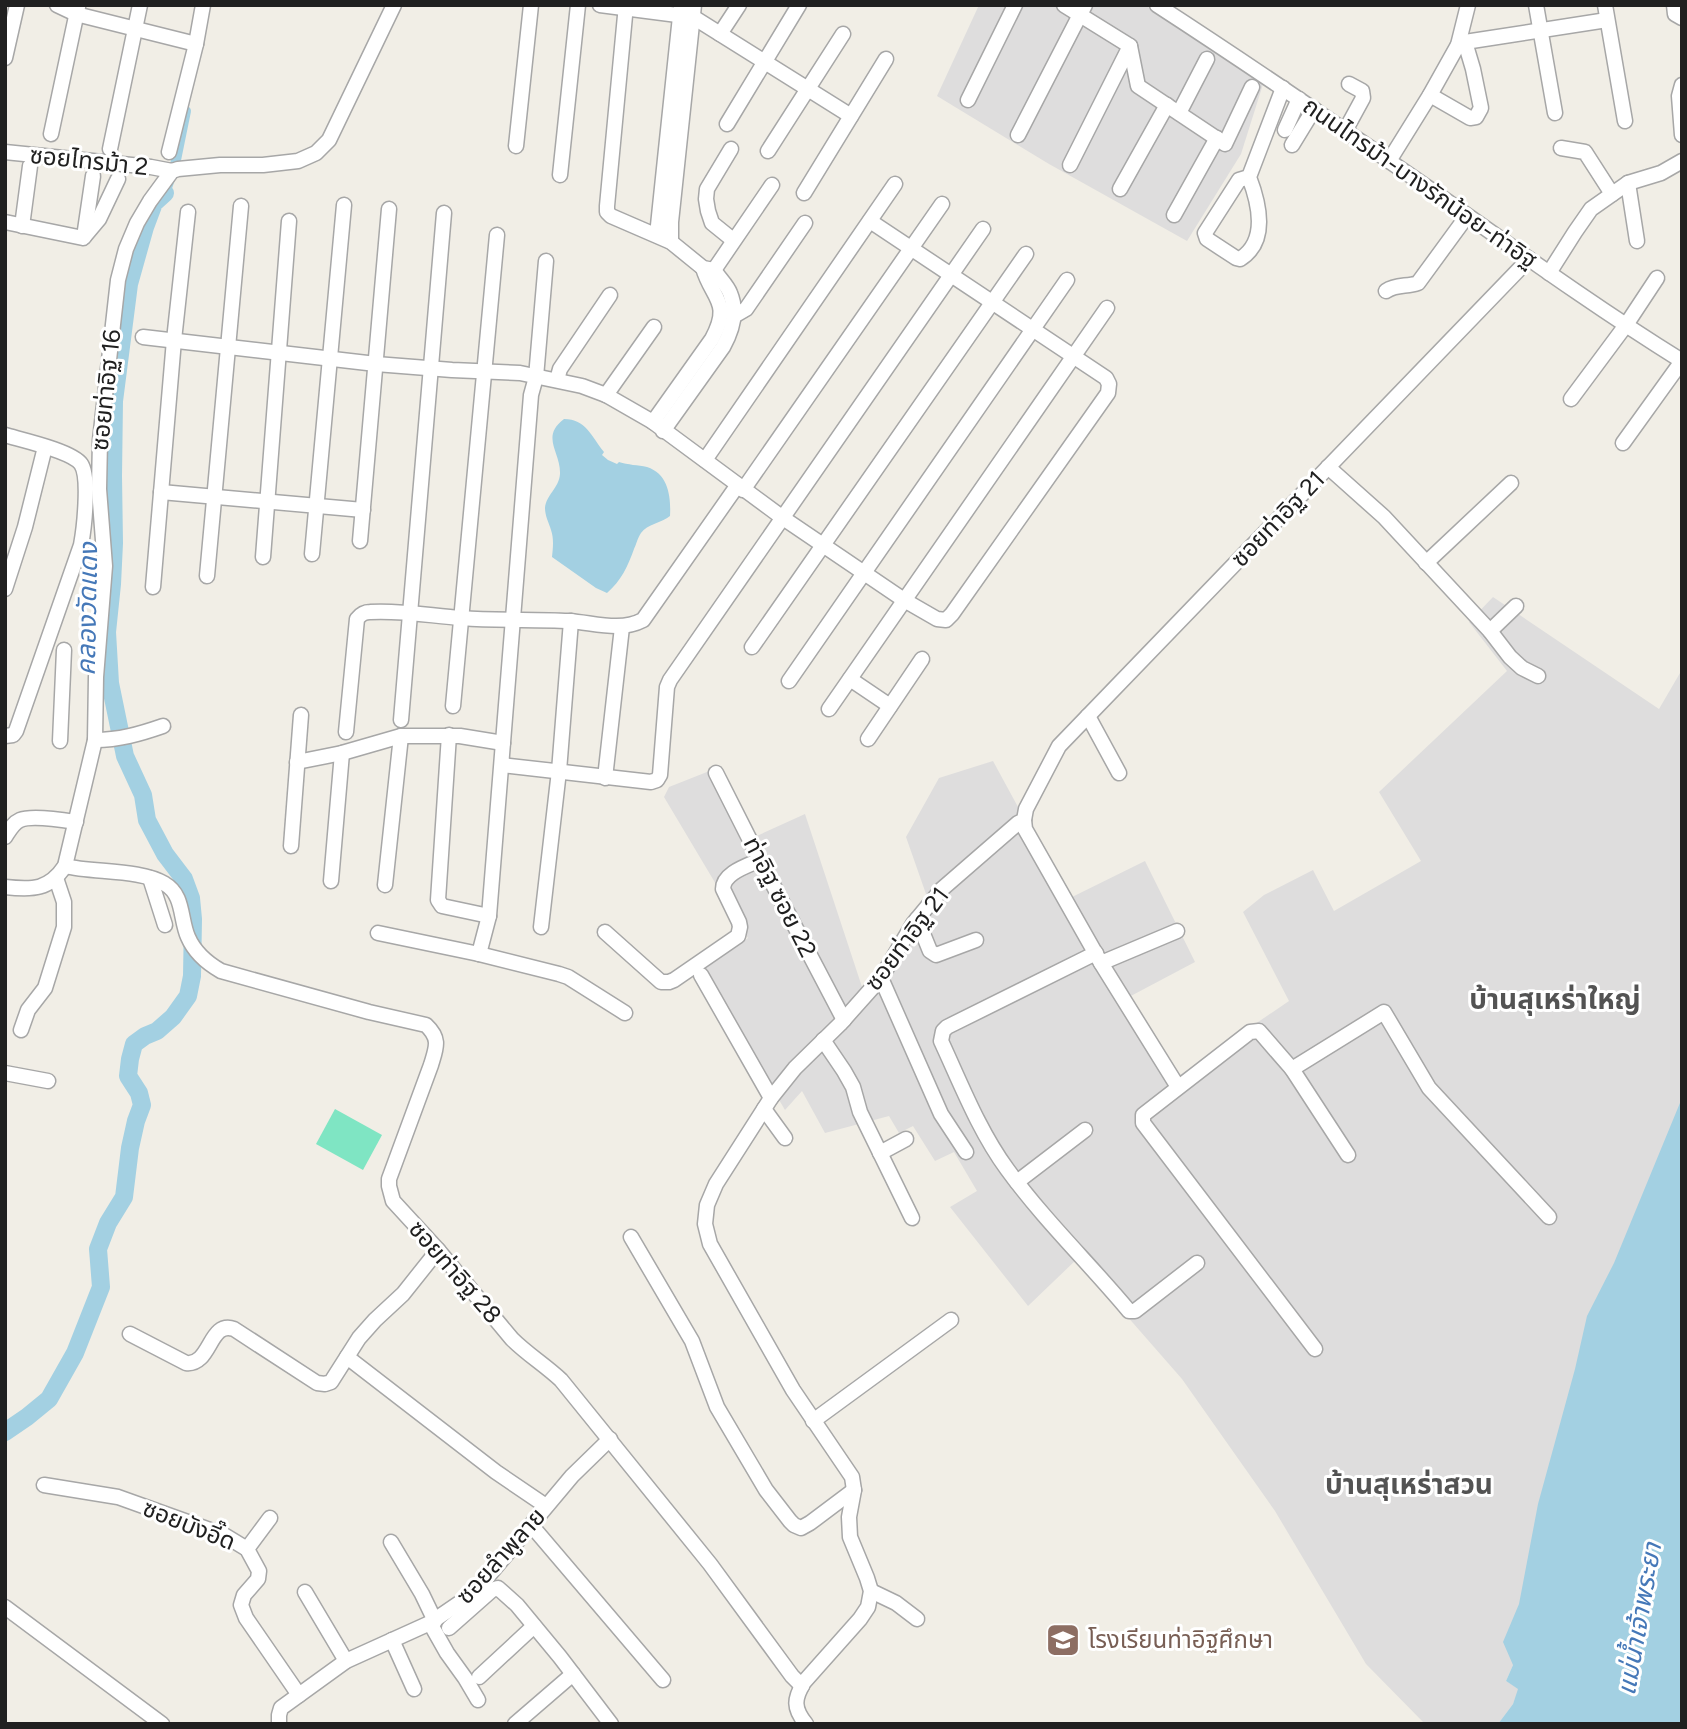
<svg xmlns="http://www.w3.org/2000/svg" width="1687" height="1729" viewBox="0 0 1687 1729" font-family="Figtree,'Noto Sans Thai',sans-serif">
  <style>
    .residential { fill: #dedddd }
    .pitch { fill: #7fe5c3 }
    .water { fill: #a3d0e2 }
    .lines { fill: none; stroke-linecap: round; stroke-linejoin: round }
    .canal { stroke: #a3d0e2; stroke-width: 10 }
    .river { stroke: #a3d0e2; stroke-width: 18 }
    .minor-casing { stroke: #a7a7a7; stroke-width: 17 }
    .minor { stroke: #fff; stroke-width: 14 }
    .labels { text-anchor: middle; stroke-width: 6; stroke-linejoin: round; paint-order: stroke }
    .street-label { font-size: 24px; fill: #202020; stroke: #fff }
    .education-label { font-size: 24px; fill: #785e54; stroke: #fff; text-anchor: start }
    .water-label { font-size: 26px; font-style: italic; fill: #4578b8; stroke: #fff }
    .quarter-label { font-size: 28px; font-weight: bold; fill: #535353; stroke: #fff }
  </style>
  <rect width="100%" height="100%" fill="#f1eee6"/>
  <g class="residential">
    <polygon points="979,5 1145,5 1264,81 1241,154 1187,241 1049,164 937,96"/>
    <polygon points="1493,597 1659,709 1680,673 1682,675 1682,1135 1513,1665 1506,1681 1519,1689 1513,1704 1498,1724 1425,1724 1366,1664 1275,1511 1182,1379 1077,1259 1028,1306 950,1207 977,1191 954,1152 935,1161 913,1126 899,1133 889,1116 825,1133 802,1091 785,1110 702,970 748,938 664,797 669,787 712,770 748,840 805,814 863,990 926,894 906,837 939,778 993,761 1068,899 1145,861 1195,962 1127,998 1180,1075 1289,1001 1243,912 1264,895 1313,870 1334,911 1421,861 1379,792 1507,671 1469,622"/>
  </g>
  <polygon class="pitch" points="335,1109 382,1135 363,1170 316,1144"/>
  <g class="water">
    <path d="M564 419C586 419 591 436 604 452L602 455 608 460 617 464 619 462C628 465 638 465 647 467 669 474 671 498 670 516 662 523 647 524 641 533 638 537 636 545 634 549 628 566 621 581 607 593L596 588 552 557C553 547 554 539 551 530 549 523 545 516 545 508 546 495 559 488 560 474 561 452 540 437 564 419Z"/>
    <polygon points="1682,1098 1682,1724 1498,1724 1513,1704 1518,1689 1506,1681 1513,1665 1503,1642 1519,1604 1538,1504 1575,1369 1587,1316 1614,1263"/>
  </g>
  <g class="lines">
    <polyline class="canal" points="165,193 175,165 186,111"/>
    <polyline class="river" points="5,1432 27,1417 49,1399 75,1353 101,1287 98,1249 108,1223 124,1197 130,1148 136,1121 142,1105 139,1093 128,1076 130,1059 134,1044 145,1036 157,1031 173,1017 188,996 192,976 193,919 191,898 184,879 165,854 147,820 143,795 125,756 110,683 107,632 112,584 114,543 113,476 114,401 129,284 145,227 154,203 165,193"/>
    <g class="minor-casing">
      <g id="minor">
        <polyline points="57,5 76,14 196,44"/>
        <polyline points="600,5 693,17 851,116"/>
        <path d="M626 5 607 206V212L611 216 671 242 703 268 714 270C719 278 727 285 730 293 738 312 732 331 723 347L663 431"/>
        <polyline points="1064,5 1130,46 1138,86 1225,144 1252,87"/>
        <path d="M1157 5C1254 68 1349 133 1444 199 1522 254 1600 310 1682 361"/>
        <polyline points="1536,5 1555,113"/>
        <polyline points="1605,5 1625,121"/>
        <polyline points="1674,5 1675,14 1682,18"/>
        <polyline points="720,34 739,5"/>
        <polyline points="1458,45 1465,42 1607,20"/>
        <polyline points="5,58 17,5"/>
        <polyline points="1682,85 1679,96 1682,135"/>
        <polyline points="1430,95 1470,118 1476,117 1481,108 1473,69 1465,42"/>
        <polyline points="968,100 1015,5"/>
        <polyline points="1179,113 1207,59"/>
        <polyline points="727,124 799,5"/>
        <polyline points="1285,130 1299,99"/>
        <polyline points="1345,131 1363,98 1362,91 1349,84"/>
        <polyline points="51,134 78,7"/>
        <polyline points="1018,135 1085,5"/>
        <polyline points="1292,145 1314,109"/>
        <polyline points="516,146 531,5"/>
        <polyline points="1561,148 1585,152 1612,194"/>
        <polyline points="110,149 140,5"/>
        <polyline points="731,149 707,189 706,199 708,211 712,223 733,240"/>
        <polyline points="768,151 843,34"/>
        <polyline points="5,152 151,167 172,171"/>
        <polyline points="169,152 196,44 203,5"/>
        <polyline points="1389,161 1430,95 1458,45 1468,5"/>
        <polyline points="1070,165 1130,46"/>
        <polyline points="560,175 578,5"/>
        <path d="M1249 177 1239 180 1205 233 1207 239 1236 258 1240 259C1269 241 1259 203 1249 177L1283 88"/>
        <polyline points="1628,183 1637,241"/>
        <polyline points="1120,189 1167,105"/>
        <polyline points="804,193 886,59"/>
        <polyline points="1174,215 1217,138"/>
        <polyline points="5,222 83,238 99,219 118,179"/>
        <polyline points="22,226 30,166"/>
        <polyline points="657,235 681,7"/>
        <polyline points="84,237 93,176"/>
        <polyline points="671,242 671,222 694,5"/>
        <polyline points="1549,273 1575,232 1591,209 1628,183 1661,173 1682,161"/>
        <polyline points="707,277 714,270 772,185"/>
        <path d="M1386 291C1396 284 1407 287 1418 283L1467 216"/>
        <polyline points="734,316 746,309 805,223"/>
        <polyline points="143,337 376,364 452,370 520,373 582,386 606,395 653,422 783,518 904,600 937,619 946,620 952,614 1108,393 1109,384 1106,378 870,221"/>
        <polyline points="557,380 560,369 610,295"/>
        <polyline points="606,395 654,327"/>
        <polyline points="1571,399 1626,325 1657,278"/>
        <path d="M653 422 712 339C732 302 712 299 703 268"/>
        <path d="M5 435C22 440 72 451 81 464 90 477 84 529 81 545L16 731 13 735 5 736"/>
        <polyline points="1623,443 1682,361"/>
        <polyline points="705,460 895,184"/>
        <polyline points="1328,467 1384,517 1490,631 1510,657 1522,668 1538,676"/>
        <polyline points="743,490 942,204"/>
        <polyline points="161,492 363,510"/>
        <polyline points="360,541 389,209"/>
        <polyline points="312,554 344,205"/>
        <polyline points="263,557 289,221"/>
        <polyline points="1426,563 1511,483"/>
        <polyline points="207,576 241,206"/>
        <polyline points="153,587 174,340 188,212"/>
        <polyline points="5,589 25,527 45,447"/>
        <polyline points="1490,631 1516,606"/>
        <polyline points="752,647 1026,254"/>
        <polyline points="850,679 890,706"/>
        <polyline points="789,681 1067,280"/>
        <polyline points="453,706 497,235"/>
        <polyline points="829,709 1107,308"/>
        <polyline points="1088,716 1119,773"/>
        <polyline points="401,720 444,213"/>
        <path d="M346 732 357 619C361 614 364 612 370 612 401 610 432 616 462 618 498 621 533 619 569 621 595 623 620 632 643 620L737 486"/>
        <polyline points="449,735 438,900 442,906 489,916"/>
        <polyline points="868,739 922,659"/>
        <path d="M95 740C119 740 140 734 163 726"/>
        <polyline points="60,741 64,650"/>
        <polyline points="297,762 342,753 401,736 460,736 503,743"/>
        <polyline points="502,765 651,782 657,780 660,775 667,687 670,680 983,229"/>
        <polyline points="716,773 760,860 844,1020"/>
        <polyline points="605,778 622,627"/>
        <polyline points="1024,820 1025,829 1029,836 1101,963 1178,1087"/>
        <path d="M5 837C9 831 13 823 20 820 32 815 63 820 76 822"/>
        <polyline points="291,846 301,715"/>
        <path d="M65 866C93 873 141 869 165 884 184 895 180 919 188 937 194 951 207 963 221 971L369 1012 426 1025C441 1039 436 1048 431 1065L389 1179V1186L393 1201 438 1250 512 1339C527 1354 545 1365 561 1380L710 1564 792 1676 802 1686"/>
        <polyline points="150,878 165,925"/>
        <polyline points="331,881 342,753"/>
        <polyline points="385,885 401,736"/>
        <path d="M5 887C33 890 49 890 65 866L95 740 96 677 105 566 99 489 100 440 118 280 126 249 137 223 150 201 172 171 178 169 220 165H263L298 161 316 153 329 140 394 5"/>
        <polyline points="917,919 930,951 936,955 976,940"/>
        <polyline points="541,927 559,771 571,621"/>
        <path d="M605 932 661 982H669L674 980 738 936 740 927 739 922 723 889C723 873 747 866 760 860"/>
        <polyline points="378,933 479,954 559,974 568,977 625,1013"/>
        <path d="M1096 953 947 1027 943 1031 941 1041C961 1084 979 1131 1007 1169 1044 1220 1089 1263 1129 1311H1135L1197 1263"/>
        <polyline points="479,954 489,916 531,395 536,377 546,261"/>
        <polyline points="1101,963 1177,931"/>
        <polyline points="701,975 771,1098"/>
        <polyline points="881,978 941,1114 966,1152"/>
        <polyline points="21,1030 28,1010 45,988 64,927 64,902 56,878"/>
        <polyline points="823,1040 844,1071 853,1087 860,1112 912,1218"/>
        <polyline points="1292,1069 1384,1012 1429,1088 1549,1217"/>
        <polyline points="5,1073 48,1081"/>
        <polyline points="764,1109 785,1138"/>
        <polyline points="880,1153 906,1139"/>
        <polyline points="1017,1182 1085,1130"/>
        <polyline points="631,1237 692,1341 717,1407 766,1490 790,1521 794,1525 801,1528 810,1523 854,1490"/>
        <path d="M130 1334 186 1363C211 1366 209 1320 234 1329L317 1383 325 1384 331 1382 359 1338 375 1320 403 1294 438 1250"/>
        <polyline points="1315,1349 1143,1123 1143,1115 1250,1032 1259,1031 1292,1069 1348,1155"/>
        <polyline points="347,1357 496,1472 546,1506"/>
        <polyline points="813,1421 951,1320"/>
        <polyline points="44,1485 118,1497 224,1535 247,1549 259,1571 258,1579 244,1595 241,1605 246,1618 299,1695"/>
        <polyline points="531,1525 663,1680"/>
        <polyline points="391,1542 422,1594 435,1621"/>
        <polyline points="247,1549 270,1518"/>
        <polyline points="871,1591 896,1603 917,1619"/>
        <polyline points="305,1592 346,1661"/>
        <polyline points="5,1607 162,1724"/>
        <polyline points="430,1623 447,1653 465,1678 478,1700"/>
        <polyline points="449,1628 492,1590 498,1588 517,1605 560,1657 611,1724"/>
        <polyline points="392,1640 414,1689"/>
        <polyline points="479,1677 534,1626"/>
        <polyline points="279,1724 279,1715 281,1708 346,1661 430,1623 474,1593 572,1476 610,1439"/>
        <polyline points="515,1724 573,1674"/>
        <path d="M806 1724C793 1708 794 1699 804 1682L860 1619 868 1607 871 1591 867 1578 850 1537 849 1517 854 1490 852 1477 793 1390 710 1244 705 1224 707 1205 716 1184 771 1098 795 1068 840 1024 881 978 913 924 942 889 1018 823 1024 820 1026 809 1059 746 1529 259"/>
      </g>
    </g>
    <use href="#minor" class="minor"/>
  </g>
  <defs>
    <g id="school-square" transform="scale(1.75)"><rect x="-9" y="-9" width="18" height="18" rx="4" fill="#8d6e63" stroke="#fff"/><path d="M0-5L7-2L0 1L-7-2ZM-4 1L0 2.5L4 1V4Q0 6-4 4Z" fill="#fff"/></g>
  </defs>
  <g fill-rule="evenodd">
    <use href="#school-square" x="1063" y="1640"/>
  </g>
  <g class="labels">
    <g class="street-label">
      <text transform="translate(89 161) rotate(6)" y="8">ซอยไทรม้า 2</text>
      <text transform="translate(1420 183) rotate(35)" y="8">ถนนไทรม้า-บางรักน้อย-ท่าอิฐ</text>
      <text transform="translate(106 390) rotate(-84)" y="8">ซอยท่าอิฐ 16</text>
      <text transform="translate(1278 519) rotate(-46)" y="8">ซอยท่าอิฐ 21</text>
      <text transform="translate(780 897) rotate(63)" y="8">ท่าอิฐ ซอย 22</text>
      <text transform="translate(907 939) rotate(-53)" y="8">ซอยท่าอิฐ 21</text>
      <text transform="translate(455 1272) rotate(49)" y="8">ซอยท่าอิฐ 28</text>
      <text transform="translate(189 1525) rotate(22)" y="8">ซอยบังอี๊ด</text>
      <text transform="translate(501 1556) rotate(-48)" y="8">ซอยลำพูลาย</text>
    </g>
    <g class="education-label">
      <text x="1088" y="1648">โรงเรียนท่าอิฐศึกษา</text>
    </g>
    <g class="water-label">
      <text transform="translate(87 609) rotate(-89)" y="9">คลองวัดแดง</text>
      <text transform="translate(1639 1619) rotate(-80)" y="9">แม่น้ำเจ้าพระยา</text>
    </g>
    <g class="quarter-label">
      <text x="1555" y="1009">บ้านสุเหร่าใหญ่</text>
      <text x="1409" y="1494">บ้านสุเหร่าสวน</text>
    </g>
  </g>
  <rect width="1687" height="1729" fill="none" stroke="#202020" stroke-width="14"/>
</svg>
